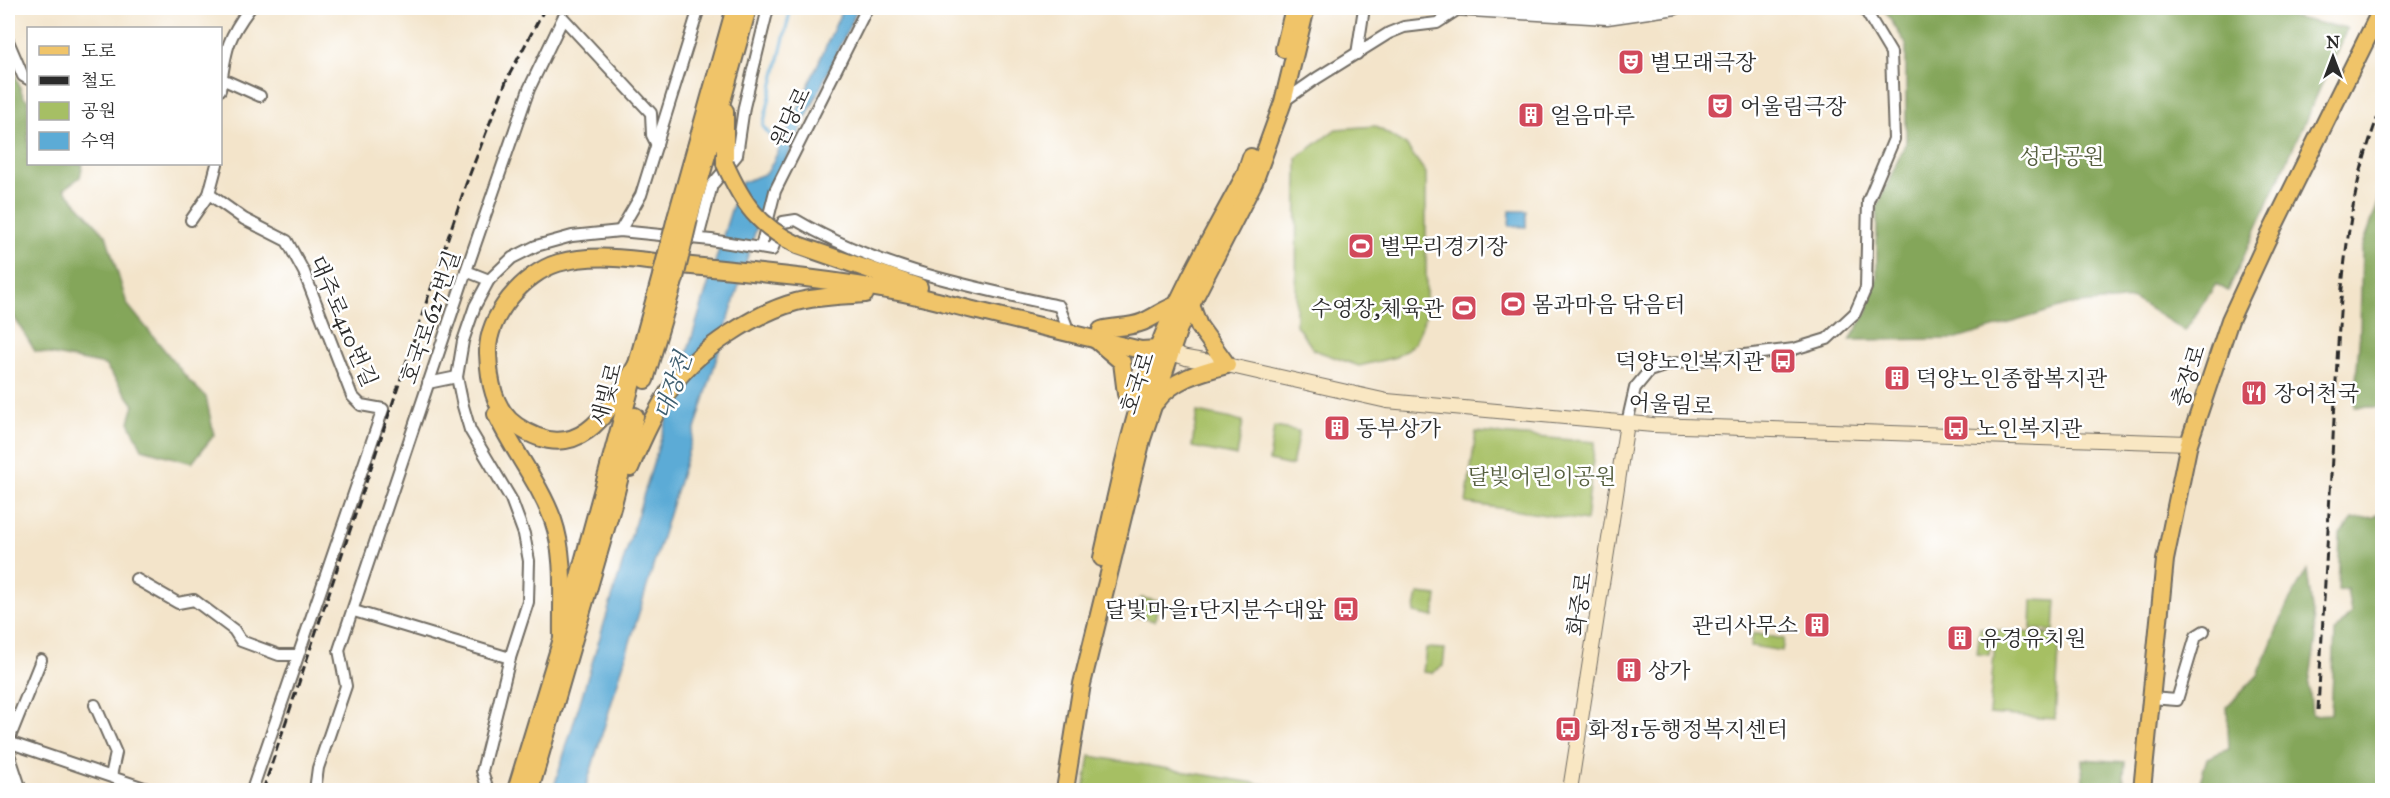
<svg xmlns="http://www.w3.org/2000/svg" width="2390" height="798" viewBox="0 0 2390 798" font-family="'IM FELL Great Primer','Noto Serif KR',serif">
  <style>
    .green { fill: #a6bf64; stroke: #687548; stroke-width: 1.5 }
    .forest { fill: #84a65a; stroke: #586842; stroke-width: 1.5 }
    .water { fill: #5cabd6; stroke: #446b80; stroke-width: 1.5 }
    .lines { fill: none; stroke-linecap: round; stroke-linejoin: round }
    .stream { stroke: #5cabd6; stroke-width: 3 }
    .minor-casing { stroke: #716c63; stroke-width: 14 }
    .tertiary-casing { stroke: #716c63; stroke-width: 15 }
    .secondary-casing { stroke: #716c63; stroke-width: 16 }
    .primary-casing { stroke: #716c63; stroke-width: 20 }
    .trunk-casing { stroke: #716c63; stroke-width: 20 }
    .minor { stroke: #fff; stroke-width: 10 }
    .tertiary { stroke: #fff; stroke-width: 12 }
    .secondary { stroke: #f9e7c3; stroke-width: 14 }
    .primary { stroke: #f0c469; stroke-width: 16 }
    .trunk { stroke: #f0c469; stroke-width: 16 }
    .rail { stroke: #2b2b2b; stroke-width: 3; stroke-dasharray: 9 4.5; stroke-linecap: butt }
    .trunk-bridge-casing { stroke: #716c63; stroke-width: 20; stroke-linecap: butt }
    .trunk-bridge { stroke: #f0c469; stroke-width: 16 }
    .labels { text-anchor: middle; stroke-width: 5; stroke-linejoin: round; paint-order: stroke }
    .poi-label { font-size: 22px; fill: #2b2b2b; stroke: #fff; text-anchor: start }
    .street-label { font-size: 22px; fill: #2b2b2b; stroke: #fff }
    .park-label { font-size: 22px; fill: #565f3f; stroke: #fff }
    .water-label { font-size: 24px; font-style: italic; fill: #3f5e6f; stroke: #fff }
  </style>
  <rect width="100%" height="100%" fill="#fff"/>
  <filter id="ink" filterUnits="userSpaceOnUse"><feTurbulence type="fractalNoise" baseFrequency=".0167" numOctaves="2"/><feDisplacementMap in="SourceGraphic" scale="12" xChannelSelector="R" yChannelSelector="G"/><feConvolveMatrix kernelMatrix="1 2 1 2 8 2 1 2 1" color-interpolation-filters="sRGB"/></filter>
  <filter id="wash" filterUnits="userSpaceOnUse"><feTurbulence type="fractalNoise" baseFrequency=".008" numOctaves="4" result="noise"/><feDisplacementMap in="SourceGraphic" scale="24" xChannelSelector="R" yChannelSelector="G"/><feGaussianBlur stdDeviation="1.35" result="paint"/><feColorMatrix in="noise" values="0 0 0 0 0 0 0 0 0 0 0 0 0 0 0 0 0 1.4 0 .05"/><feComposite in="paint" operator="in"/></filter>
  <g filter="url(#wash)">
    <rect width="100%" height="100%" fill="#f3e4ca"/>
    <g class="green">
      <polygon points="1375,126 1406,145 1426,173 1426,315 1415,343 1396,357 1359,366 1314,350 1296,325 1297,158 1336,129"/>
      <polygon points="1197,412 1243,421 1237,456 1192,447"/>
      <polygon points="1274,427 1299,431 1292,466 1269,461"/>
      <polygon points="1476,432 1595,442 1586,521 1466,503"/>
      <polygon points="1418,594 1437,596 1434,617 1414,613"/>
      <polygon points="1141,598 1158,601 1155,621 1138,617"/>
      <polygon points="2032,600 2056,601 2054,631 2031,629"/>
      <polygon points="1980,628 1993,630 1989,655 1977,654"/>
      <polygon points="1996,630 2060,635 2055,719 1989,714"/>
      <polygon points="1753,633 1784,639 1782,651 1751,646"/>
      <polygon points="1426,648 1445,649 1443,666 1432,673 1423,672"/>
      <polygon points="1090,756 1290,789 1296,790 1084,790"/>
    </g>
    <g class="forest">
      <polygon points="1883,8 2251,8 2347,29 2228,291 2216,284 2185,331 2134,299 2069,305 1957,339 1850,340 1867,312 1877,277 1877,207 1906,142 1906,44"/>
      <polygon points="8,54 23,96 28,100 28,164 83,164 80,177 64,189 106,235 127,304 188,379 206,397 214,435 192,463 142,449 129,422 134,405 105,365 35,351 8,307"/>
      <polygon points="2382,163 2382,407 2354,407 2360,330 2362,248 2377,206"/>
      <polygon points="2382,512 2382,790 2203,790 2198,788 2207,758 2229,749 2227,707 2258,675 2287,605 2307,570 2316,639 2309,684 2312,715 2331,714 2335,632 2351,613 2347,589 2338,591 2340,534 2353,519 2374,517"/>
      <polygon points="2082,759 2125,762 2123,790 2083,790"/>
    </g>
    <g class="water">
      <polygon points="843,8 858,8 760,216 585,790 553,790 731,210 741,183 767,173 783,142"/>
      <polygon points="1510,211 1526,211 1526,227 1509,226"/>
    </g>
    <g class="lines">
      <polyline class="stream" points="781,150 763,126 791,8"/>
    </g>
  </g>
  <g filter="url(#ink)">
    <g class="lines">
      <g class="minor-casing">
        <g id="minor">
          <polyline points="8,41 23,76 28,79"/>
          <polyline points="1357,54 1364,8"/>
          <polyline points="222,79 260,96"/>
          <path d="M220 90C226 50 226 40 250 8"/>
          <polyline points="1284,101 1317,78 1389,33 1404,27 1437,23 1460,8"/>
          <polyline points="217,164 209,194 244,219 287,241 304,272 352,396 361,405 383,409 252,790"/>
          <polyline points="191,220 209,194"/>
          <polyline points="620,231 641,195 699,8"/>
          <polyline points="698,238 712,185 737,155 744,107 768,8"/>
          <polyline points="761,247 775,191 867,8"/>
          <polyline points="466,271 489,280"/>
          <polyline points="428,383 457,377"/>
          <polyline points="1627,423 1635,388 1649,371 1670,364 1794,349 1827,339 1855,313 1866,288 1868,201 1894,139 1891,53 1864,8"/>
          <polyline points="136,579 178,603 194,600 234,630 241,641 279,655 297,655"/>
          <polyline points="354,611 510,658"/>
          <polyline points="2150,698 2177,700 2196,636 2204,631"/>
          <polyline points="95,705 116,753 111,776"/>
          <polyline points="8,742 150,790"/>
          <polyline points="21,790 8,751 8,742 41,660"/>
          <polyline points="315,790 318,768 346,686 339,650 466,271 529,89 563,18 651,113 652,135 657,145"/>
          <path d="M488 790 482 771 510 658 528 602 529 561 524 534 511 499 470 430 463 406 457 377 463 341 475 306 489 280 512 258 536 246 572 236 620 231 711 240 772 250 783 222 796 220C879 269 967 286 1059 306L1066 324"/>
        </g>
      </g>
      <g class="tertiary-casing">
        <polyline id="tertiary" points="1437,8 1607,18 1676,8"/>
      </g>
      <g class="secondary-casing">
        <g id="secondary">
          <polyline points="1163,350 1186,358 1227,365 1387,401 1653,425 2189,443"/>
          <polyline points="1570,790 1627,423"/>
        </g>
      </g>
      <g class="primary-casing">
        <g id="primary">
          <polyline points="1284,49 1294,8"/>
          <path d="M1156 402C1173 379 1200 372 1227 365L1199 326 1191 305"/>
          <path d="M1102 558C1118 488 1132 417 1157 351 1180 290 1214 233 1245 175L1251 157"/>
          <polyline points="1065,790 1082,684 1142,439 1179,328 1254,182 1283,102 1306,8"/>
          <polyline points="2142,790 2165,560 2189,443 2230,320 2267,240 2382,8"/>
        </g>
      </g>
      <g class="trunk-casing">
        <g id="trunk">
          <polyline points="725,111 725,164"/>
          <polyline points="676,218 735,8"/>
          <polyline points="689,219 748,8"/>
          <polyline points="798,245 919,287"/>
          <path d="M1101 330C1115 326 1129 328 1143 322 1155 317 1164 309 1177 305"/>
          <polyline points="1096,340 1122,362 1126,394 1138,406"/>
          <path d="M639 361C610 409 581 469 517 426 493 410 489 379 488 353 487 316 524 273 558 263 601 251 648 262 692 266 761 273 830 279 898 292 926 297 954 306 982 312 1035 325 1088 338 1141 350L1158 349"/>
          <polyline points="645,380 675,278"/>
          <path d="M496 414C513 451 539 482 553 520 566 557 561 601 562 639"/>
          <path d="M630 468C643 438 656 409 675 382 700 349 755 313 796 302 818 296 842 296 865 294"/>
          <polyline points="516,790 562,639 661,276"/>
          <polyline points="530,790 613,504 635,416"/>
        </g>
      </g>
      <use href="#minor" class="minor"/>
      <use href="#tertiary" class="tertiary"/>
      <use href="#secondary" class="secondary"/>
      <use href="#primary" class="primary"/>
      <use href="#trunk" class="trunk"/>
      <g class="rail">
        <path d="M2318 710C2323 613 2329 516 2334 419 2340 312 2341 207 2382 106"/>
        <polyline points="263,790 466,184 507,79 545,8"/>
      </g>
      <g class="trunk-bridge-casing">
        <g id="trunk-bridge">
          <path d="M725 164C743 204 758 226 798 245"/>
          <polyline points="661,276 676,218"/>
          <polyline points="675,278 689,219"/>
        </g>
      </g>
      <use href="#trunk-bridge" class="trunk-bridge"/>
    </g>
  </g>
  <defs>
    <g id="theatre-square" transform="scale(1.35)"><rect x="-9" y="-9" width="18" height="18" rx="4" fill="#d1495b" stroke="#fff"/><path d="M-5-5.5Q0-4 5-5.5V0Q5 5 0 6Q-5 5-5 0ZM-3.3-2.5H-1v1.5H-3.3ZM1-2.5H3.3v1.5H1ZM-2.8 1Q0 5.5 2.8 1Z" fill="#fff"/></g>
    <g id="building-square" transform="scale(1.35)"><rect x="-9" y="-9" width="18" height="18" rx="4" fill="#d1495b" stroke="#fff"/><path d="M-4-6H4V6H1V3H-1V6H-4ZM-2.5-4.3h1.7v1.8h-1.7ZM.8-4.3h1.7v1.8H.8ZM-2.5-1h1.7V.8h-1.7ZM.8-1h1.7V.8H.8Z" fill="#fff"/></g>
    <g id="stadium-square" transform="scale(1.35)"><rect x="-9" y="-9" width="18" height="18" rx="4" fill="#d1495b" stroke="#fff"/><path d="M0-5a6.5 5 0 1 0 0 10a6.5 5 0 1 0 0-10ZM-3.5-1.8h7v3.6h-7Z" fill="#fff"/></g>
    <g id="bus-square" transform="scale(1.35)"><rect x="-9" y="-9" width="18" height="18" rx="4" fill="#d1495b" stroke="#fff"/><path d="M-5-6H5V4H4V6H2V4H-2V6H-4V4H-5ZM-3.5-4V0h7V-4ZM-3.5 1.2v1.5H-2V1.2ZM2 1.2v1.5H3.5V1.2Z" fill="#fff"/></g>
    <g id="restaurant-square" transform="scale(1.35)"><rect x="-9" y="-9" width="18" height="18" rx="4" fill="#d1495b" stroke="#fff"/><path d="M-5-6h1v4h1v-4h1v4h1v-4h1v5L-1.5 .5V6h-2V.5L-5-1ZM5-6V6H3V1.5H1.5Q1.5-4 5-6Z" fill="#fff"/></g>
  </defs>
  <g fill-rule="evenodd">
    <use href="#theatre-square" x="1631" y="62"/>
    <use href="#theatre-square" x="1720" y="106"/>
    <use href="#building-square" x="1531" y="115"/>
    <use href="#stadium-square" x="1361" y="246"/>
    <use href="#stadium-square" x="1513" y="304"/>
    <use href="#stadium-square" x="1464" y="308"/>
    <use href="#bus-square" x="1783" y="361"/>
    <use href="#building-square" x="1897" y="378"/>
    <use href="#restaurant-square" x="2254" y="393"/>
    <use href="#building-square" x="1337" y="428"/>
    <use href="#bus-square" x="1956" y="428"/>
    <use href="#bus-square" x="1346" y="609"/>
    <use href="#building-square" x="1817" y="625"/>
    <use href="#building-square" x="1960" y="638"/>
    <use href="#building-square" x="1629" y="670"/>
    <use href="#bus-square" x="1568" y="729"/>
  </g>
  <g class="labels">
    <g class="poi-label">
      <text x="1650" y="70">별모래극장</text>
      <text x="1740" y="114">어울림극장</text>
      <text x="1550" y="123">얼음마루</text>
      <text x="1380" y="254">별무리경기장</text>
      <text x="1532" y="312">몸과마음 닦음터</text>
      <text x="1444" y="316" text-anchor="end">수영장,체육관</text>
      <text x="1764" y="369" text-anchor="end">덕양노인복지관</text>
      <text x="1916" y="386">덕양노인종합복지관</text>
      <text x="2274" y="401">장어천국</text>
      <text x="1356" y="436">동부상가</text>
      <text x="1976" y="436">노인복지관</text>
      <text x="1326" y="617" text-anchor="end">달빛마을1단지분수대앞</text>
      <text x="1798" y="633" text-anchor="end">관리사무소</text>
      <text x="1980" y="646">유경유치원</text>
      <text x="1648" y="678">상가</text>
      <text x="1588" y="737">화정1동행정복지센터</text>
    </g>
    <g class="street-label">
      <text transform="translate(790 117) rotate(-64)" y="8">원당로</text>
      <text transform="translate(430 317) rotate(-71)" y="8">호국로627번길</text>
      <text transform="translate(344 321) rotate(67)" y="8">대주로410번길</text>
      <text transform="translate(2188 376) rotate(-72)" y="8">충장로</text>
      <text transform="translate(1137 383) rotate(-72)" y="8">호국로</text>
      <text transform="translate(606 394) rotate(-75)" y="8">새빛로</text>
      <text transform="translate(1671 404) rotate(3)" y="8">어울림로</text>
      <text transform="translate(1579 604) rotate(-82)" y="8">화중로</text>
    </g>
    <g class="park-label">
      <text x="2062" y="164">성라공원</text>
      <text x="1542" y="484">달빛어린이공원</text>
    </g>
    <g class="water-label">
      <text transform="translate(673 386) rotate(-71)" y="8">대장천</text>
    </g>
  </g>
  <rect width="2390" height="798" fill="none" stroke="#fff" stroke-width="30"/>
  <rect x="27" y="27" width="195" height="138" fill="#ffffff" stroke="#aaaaaa" stroke-width="1.5"/>
  <rect x="39" y="46" width="30" height="9" fill="#f0c469" stroke="#aaaaaa" stroke-width="1.5"/>
  <text x="81" y="57" font-size="18" fill="#2b2b2b">도로</text>
  <rect x="39" y="76" width="30" height="9" fill="#2b2b2b" stroke="#aaaaaa" stroke-width="1.5"/>
  <text x="81" y="87" font-size="18" fill="#2b2b2b">철도</text>
  <rect x="39" y="102" width="30" height="18" fill="#a6bf64" stroke="#aaaaaa" stroke-width="1.5"/>
  <text x="81" y="117" font-size="18" fill="#2b2b2b">공원</text>
  <rect x="39" y="132" width="30" height="18" fill="#5cabd6" stroke="#aaaaaa" stroke-width="1.5"/>
  <text x="81" y="147" font-size="18" fill="#2b2b2b">수역</text>
  <g transform="translate(2333 57)" stroke="#ffffff" stroke-width="4.5" paint-order="stroke">
  <path d="M0-4.5L10 22L0 15L-10 22Z" fill="#2b2b2b"/>
  <text y="-9" font-size="16" font-weight="bold" text-anchor="middle" fill="#2b2b2b">N</text>
  </g>
</svg>
